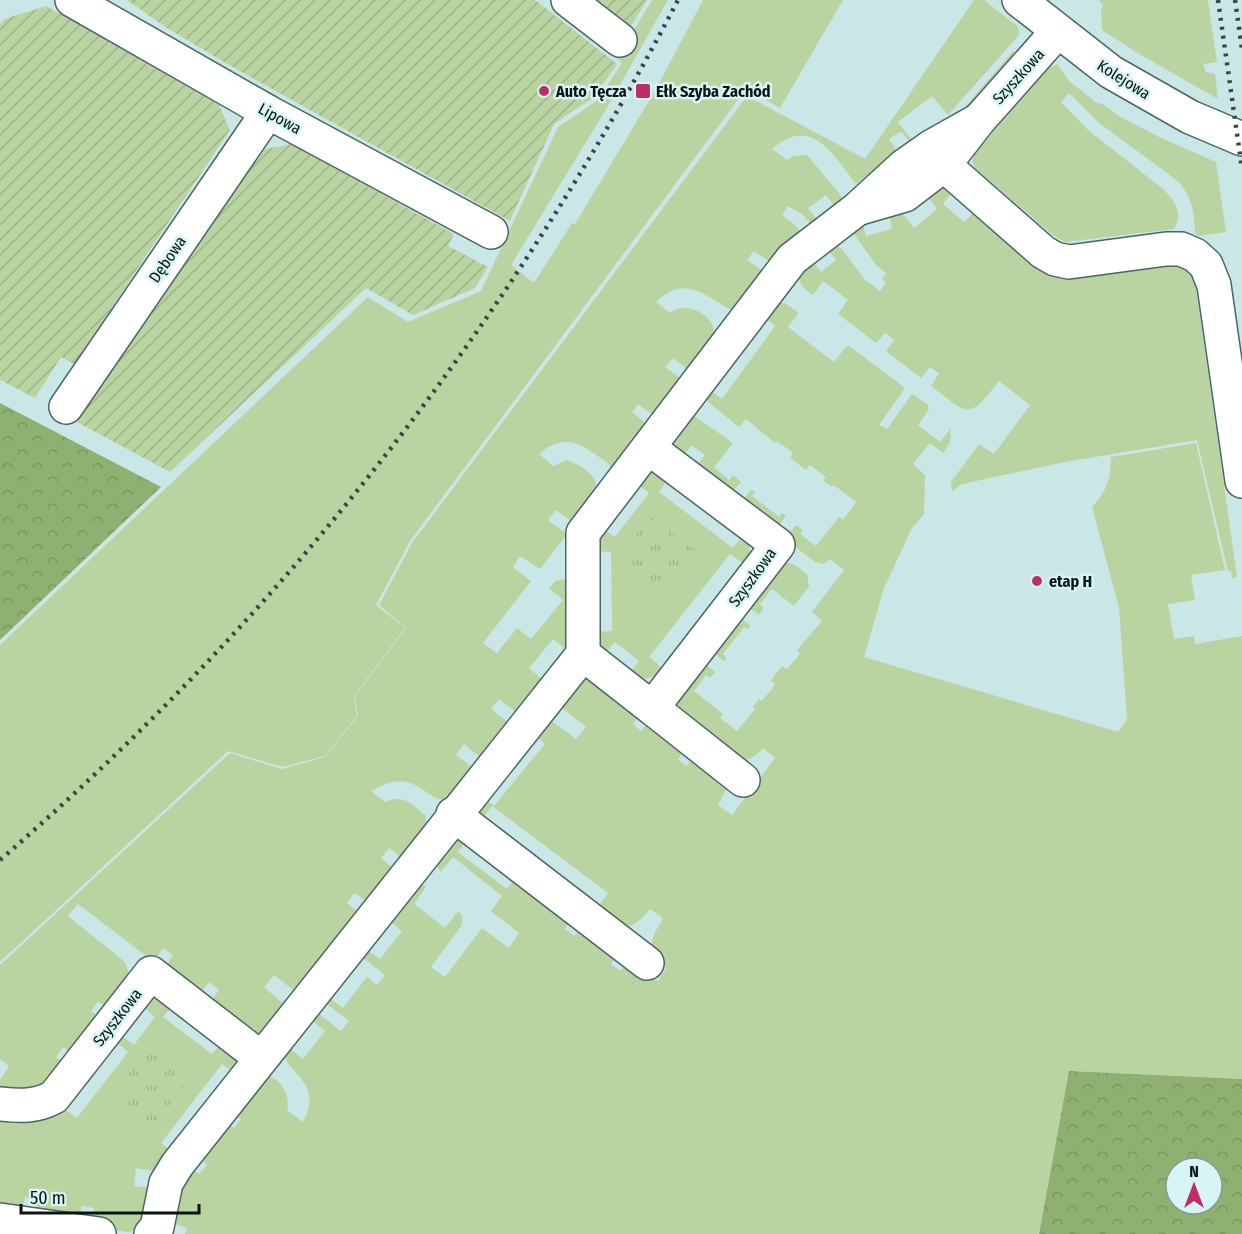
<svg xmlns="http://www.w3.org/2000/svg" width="1242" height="1234" viewBox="0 0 1242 1234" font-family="'Fira Sans Condensed',sans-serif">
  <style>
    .grass { fill: #b9d4a0 }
    .forest { fill: url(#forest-crowns); fill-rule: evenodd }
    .park { fill: url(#park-tufts) }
    .garden { fill: url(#garden-furrows) }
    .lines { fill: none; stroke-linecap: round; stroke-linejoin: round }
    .minor-casing { stroke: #4b6566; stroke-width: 36 }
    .minor { stroke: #fff; stroke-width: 33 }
    .rail { stroke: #384848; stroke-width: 4.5; stroke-dasharray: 3 6; stroke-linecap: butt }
    .poi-dot { fill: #bb2f66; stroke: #d7f5f4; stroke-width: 2 }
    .labels { text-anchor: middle; stroke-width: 5; stroke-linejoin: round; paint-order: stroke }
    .street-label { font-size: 16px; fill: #091414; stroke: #d7f5f4 }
    .poi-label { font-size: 16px; font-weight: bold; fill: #091414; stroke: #d7f5f4; text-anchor: start }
  </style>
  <defs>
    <pattern id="forest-crowns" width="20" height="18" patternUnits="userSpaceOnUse" patternTransform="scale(1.5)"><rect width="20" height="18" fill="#8fb070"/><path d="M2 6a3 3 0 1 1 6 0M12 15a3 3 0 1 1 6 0" fill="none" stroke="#7a9660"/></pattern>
    <pattern id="park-tufts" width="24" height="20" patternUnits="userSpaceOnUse" patternTransform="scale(1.5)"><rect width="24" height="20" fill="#b9d4a0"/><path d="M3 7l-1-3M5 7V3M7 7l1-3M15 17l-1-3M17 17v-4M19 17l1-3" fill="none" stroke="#9eb589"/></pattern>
    <pattern id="garden-furrows" width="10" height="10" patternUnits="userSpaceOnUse" patternTransform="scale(1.5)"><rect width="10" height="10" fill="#b9d4a0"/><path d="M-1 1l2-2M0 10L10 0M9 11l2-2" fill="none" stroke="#9eb589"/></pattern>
  </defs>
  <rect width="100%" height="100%" fill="#cae7e7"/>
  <g class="grass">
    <polygon points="652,0 668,0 605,111 511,265 534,283 572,223 575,224 655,91 703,0 843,0 780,108 746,89 410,541 376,605 405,628 354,696 357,716 325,756 282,767 228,751 0,962 0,645 368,297 408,322 481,291 558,127 598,100 622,63 617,58"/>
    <path d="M974 0H984L1017 26 1019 30V35L948 115 932 96 898 122 911 139 909 141 901 131 889 139 897 151 856 184C833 155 812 114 772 149L787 160 793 156 807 155 839 193 842 200 837 209 826 195 808 208 819 222 813 227 803 215 788 206 782 215 794 224 803 234 773 264 754 251 747 260 766 273 735 310 729 309C703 293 682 275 656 302L670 313C683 301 712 312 714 331 716 344 698 361 690 371L673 358 665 367 683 380 656 417 638 404 632 412 649 426 615 466H611C587 448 567 429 539 454L553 466 566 460C581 465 603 477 595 496 591 506 581 515 575 524L556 510 548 520 567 534 540 569 520 556 513 567 531 581 483 643 497 653 517 628 531 639 563 600 549 588 555 581 564 579 569 582 567 650 553 639 529 668 543 680 517 713 499 699 491 709 509 723 481 758 464 744 456 755 473 768 448 800C436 800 432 796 422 789 403 776 389 781 371 791L385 802C403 793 412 805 426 816V828L402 858 389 848 381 858 394 869 369 903 354 893 347 903 361 914 296 990 292 989 274 975 264 987 285 1005 259 1038 209 1004 219 990 209 982 198 996 164 969 173 955 163 948 154 962 78 904 68 916 125 962 130 977 110 1010 98 1001 91 1011 102 1020 75 1056 63 1047 56 1057 67 1066 43 1094 0 1090V1080L9 1066 0 1059V965L230 753 282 769 325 757 358 716 355 696 406 628 379 605 412 543 747 96 865 159Z"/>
    <polygon points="1099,0 1208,0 1217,62 1203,64 1206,72 1215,74 1218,99 1139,54 1102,30 1101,9 1103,5"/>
    <polygon points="1013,51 1019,57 962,121 953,121"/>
    <path d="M1057 64 1069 81 1097 103 1103 104 1119 116 1159 137 1216 162 1226 232 1199 236 1195 234C1195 213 1192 199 1179 182L1098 122 1069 93 1061 102 1088 130 1163 189C1174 200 1184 213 1174 229L1065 242 1054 236 975 168 972 161 975 153 1049 68Z"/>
    <path d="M937 181 954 190 943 204 964 222 976 209 1039 262 1184 263 1204 287 1196 288 1237 577 1232 578 1231 571H1228L1197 440 1065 462 962 484 952 491 951 482 979 444 994 454 1030 405 999 381C968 421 969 415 931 386L939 373 930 367 921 378 886 351 894 340 885 333 876 343 838 314 848 300 823 281 813 295C804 288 799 285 798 273L810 258 821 272 836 260 825 246 834 244 842 249 865 280 880 291 886 283 882 279 886 273 876 265 854 234 853 228 861 219 866 236 892 229 888 211 898 208 914 228 937 209 924 192Z"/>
    <path d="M777 303H785L799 313 788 327 834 362 845 348 849 346 905 388 879 425 887 429 912 394 928 405 929 409 918 425 940 442 950 429C952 440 949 445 943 453L930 443 913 464 925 475 924 514 912 528 884 588 864 657 1118 732 1127 719 1119 608 1092 507C1108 490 1110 479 1111 457L1196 443 1225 570 1191 575 1195 600 1168 604 1174 639 1194 636 1195 644 1242 636V1079L1069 1071 1039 1234H185L187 1228 166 1221 189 1167 199 1174 207 1165 196 1156 224 1121 234 1128 241 1119 231 1111 266 1076C281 1077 291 1096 287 1110L303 1122C327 1076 275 1073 287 1046L303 1059 325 1031 309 1018 315 1011 341 1031 349 1021 322 1000 326 995 343 1008 367 977 377 985 385 975 358 954 363 947 380 959 402 931 386 918 421 884 426 887 414 904 445 928 458 911 462 915V925L431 967 445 977 482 928 509 948 519 933 491 911 502 896 453 857 441 872 433 861 451 835 468 838 458 852 507 889 518 876 573 917 565 929 574 936 583 925 619 953 611 964 620 971 630 960 658 981 666 968C645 948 650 941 663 918L650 909C628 936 621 927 597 909L608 893 492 806 480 822 475 813 479 794 494 806 545 744 530 731 550 720 576 739 586 727 561 707 588 674 642 713 633 724 641 731 651 720 687 747 678 759 686 766 696 754 724 781 726 789 718 805 732 815 775 758 763 748C755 757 750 760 738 761L672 706 699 659 715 672 710 678 706 675 694 691 723 714 720 718 737 731 755 709 753 707 759 699 762 701 775 685 771 680 782 666 787 669 800 654 797 650 822 621 812 612 844 570 830 559 824 564 815 562 785 539 796 525 803 530 800 534 816 546 839 517 843 520 856 502 834 485 832 487 823 481 826 477 810 465 806 470 790 458 793 453 777 441 775 443 746 419 739 427 708 402 704 394 707 388 722 399 775 326 761 315Z"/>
    <polygon points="693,415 733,443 714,467 729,480 733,475 741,482 729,496 694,469 705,455 692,445 681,459 670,445"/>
    <path d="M648 469 669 477 659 492 733 548 744 534C752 545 751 553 744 564L730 554 649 657 663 669C651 680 643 681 628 675L639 661 615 642 603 656 597 650 594 632 612 631 611 552 594 551 601 527 615 537 649 493 635 482Z"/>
    <polygon points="751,490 755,492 752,496 779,517 782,513 786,516 775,531 740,504"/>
    <polygon points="785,562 793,564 807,574 809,586 794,606 772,589 760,604 764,608 759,615 742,602"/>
    <polygon points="734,613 751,626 748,629 744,627 723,654 727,658 724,661 708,648"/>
    <polygon points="153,993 174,1003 163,1017 212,1054 223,1041 240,1058 236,1075 222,1064 161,1143 175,1154 155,1171 136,1168 134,1186 151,1188 155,1192 138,1230 128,1232 91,1226 94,1208 82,1206 78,1224 34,1217 37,1199 25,1197 21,1215 0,1212 0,1112 62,1107 77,1118 128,1052 114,1040 119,1034 134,1045 155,1017 141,1005"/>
  </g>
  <g class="forest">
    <polygon points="0,403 161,487 0,640"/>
    <path d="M1069 1071 1242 1079V1234H1039ZM1176 1168H1212V1204H1176Z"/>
  </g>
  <g class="park">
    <polygon points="649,516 698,552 661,601 626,575 628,545"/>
    <polygon points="150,1047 192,1076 150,1131 120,1110 122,1081"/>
  </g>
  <g class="garden">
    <polygon points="127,0 535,0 617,64 594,97 554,124 510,221 229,65 167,28"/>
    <polygon points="598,0 647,0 631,26"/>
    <polygon points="46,6 219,105 230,130 74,364 61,357 35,398 0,380 0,25 4,19"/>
    <polygon points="291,144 454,234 448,246 488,267 475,288 413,315 366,288 170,472 75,421 225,204 265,149"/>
  </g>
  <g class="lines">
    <g class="minor-casing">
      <g id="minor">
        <polyline points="72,0 268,112 491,232"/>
        <polyline points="568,0 620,40"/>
        <polyline points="1019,0 1111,72 1190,117 1242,139"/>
        <polyline points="944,165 1043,252 1055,259 1069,262 1166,249 1181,249 1195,255 1206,265 1214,285 1242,481"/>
        <polyline points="860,208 905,195 944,165 979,120 1057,32"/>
        <polyline points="66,407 268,112"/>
        <polyline points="649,448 778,545 652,708 583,654 583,533 792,259 857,209 904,166 931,147 979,120"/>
        <polyline points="652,708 743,780"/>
        <polyline points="453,814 647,963"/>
        <path d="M0 1104C20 1106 36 1107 54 1097L151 973 261 1058"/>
        <polyline points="0,1220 99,1234"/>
        <polyline points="151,1234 157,1227 166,1183 177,1165 583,654"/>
      </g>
    </g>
    <use href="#minor" class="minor"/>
    <g class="rail">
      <polyline points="1218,0 1242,169"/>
      <polyline points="1235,0 1242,49"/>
      <path d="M0 860C281 617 506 329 678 0"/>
    </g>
  </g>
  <g class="poi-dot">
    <circle cx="544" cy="91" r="6"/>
    <rect x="635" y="83" width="16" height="16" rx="3"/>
    <circle cx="1037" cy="581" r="6"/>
  </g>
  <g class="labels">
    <g class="street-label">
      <text transform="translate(1018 76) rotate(-48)" y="6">Szyszkowa</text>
      <text transform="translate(1124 79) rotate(32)" y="6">Kolejowa</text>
      <text transform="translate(280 118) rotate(29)" y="6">Lipowa</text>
      <text transform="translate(167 259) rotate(-56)" y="6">Dębowa</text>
      <text transform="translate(752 577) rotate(-54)" y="6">Szyszkowa</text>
      <text transform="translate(117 1017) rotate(-52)" y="6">Szyszkowa</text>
    </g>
    <g class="poi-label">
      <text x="556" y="97">Auto Tęcza</text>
      <text x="656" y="97">Ełk Szyba Zachód</text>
      <text x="1049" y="587">etap H</text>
    </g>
  </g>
  <g transform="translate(1194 1186)"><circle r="28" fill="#d7f5f4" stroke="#859b9a" stroke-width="1.5"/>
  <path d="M0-4.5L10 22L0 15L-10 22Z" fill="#bb2f66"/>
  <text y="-9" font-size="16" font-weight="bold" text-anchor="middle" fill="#091414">N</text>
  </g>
  <path d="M21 1204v9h178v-9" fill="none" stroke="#091414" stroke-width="3"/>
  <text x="30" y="1204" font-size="18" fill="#091414" stroke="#d7f5f4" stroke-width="4.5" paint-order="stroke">50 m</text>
</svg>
